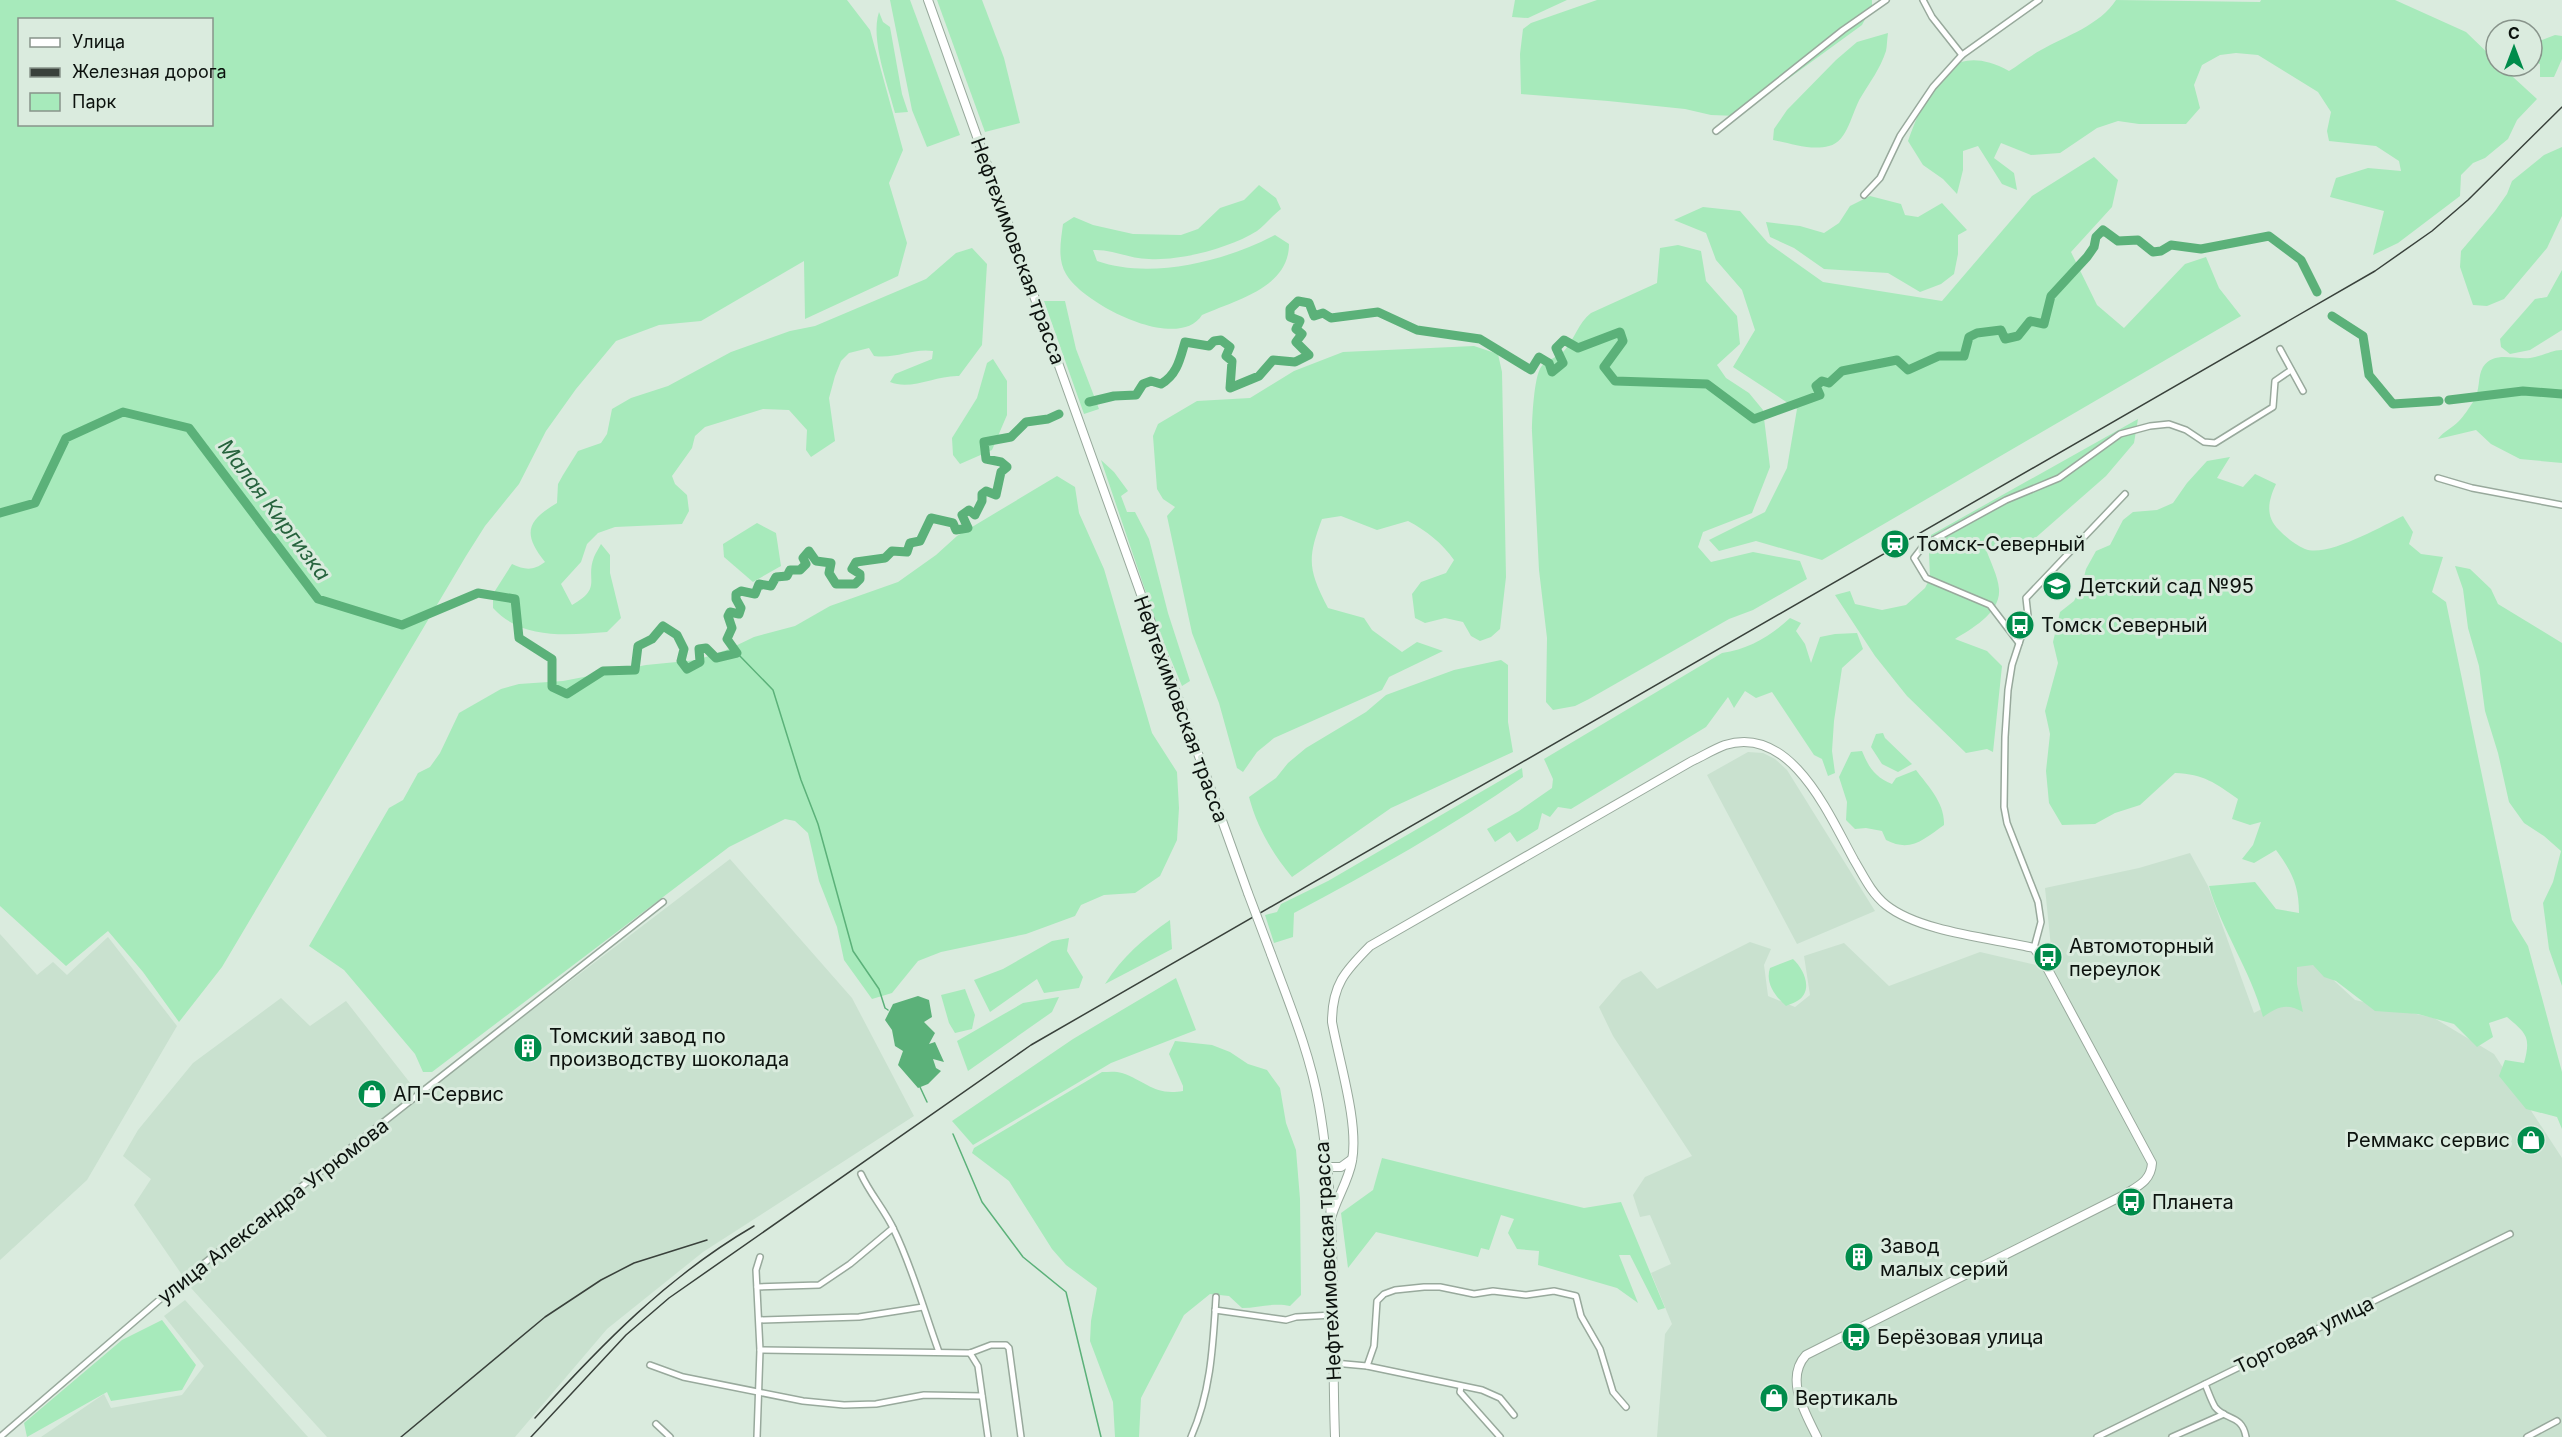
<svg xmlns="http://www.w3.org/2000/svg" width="2562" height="1437" viewBox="0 0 2562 1437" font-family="Inter,sans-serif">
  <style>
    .built { fill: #c9e1cf }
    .green { fill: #a7eabb; fill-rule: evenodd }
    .water { fill: #5bb179 }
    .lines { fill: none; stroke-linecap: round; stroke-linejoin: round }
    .stream { stroke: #5bb179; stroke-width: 1.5 }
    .river { stroke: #5bb179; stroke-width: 9 }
    .street-casing { stroke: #98a99c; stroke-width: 8 }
    .secondary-casing { stroke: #98a99c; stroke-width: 10 }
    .street { stroke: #fff; stroke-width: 5 }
    .secondary { stroke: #fff; stroke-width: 8 }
    .rail { stroke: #39413b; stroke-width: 1.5 }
    .secondary-bridge-casing { stroke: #98a99c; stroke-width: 10; stroke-linecap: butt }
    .secondary-bridge { stroke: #fff; stroke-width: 8 }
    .labels { text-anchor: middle; stroke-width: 6; stroke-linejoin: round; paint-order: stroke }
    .street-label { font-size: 20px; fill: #0c120e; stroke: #daebde }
    .poi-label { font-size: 20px; fill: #0c120e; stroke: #daebde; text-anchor: start }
    .water-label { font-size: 21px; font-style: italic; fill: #26633d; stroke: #daebde }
  </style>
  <rect width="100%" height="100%" fill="#daebde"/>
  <g class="built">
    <polygon points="1748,752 1763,753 1775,759 1787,770 1875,911 1797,944 1707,775"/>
    <polygon points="2190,853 2208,886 2254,1013 2296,991 2294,963 2314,962 2355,1000 2434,1018 2494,1054 2562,1158 2562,1437 1657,1437 1665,1334 1672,1324 1651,1273 1671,1264 1650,1215 1640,1217 1633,1195 1645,1177 1692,1156 1613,1036 1599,1007 1622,980 1641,971 1657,989 1750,942 1771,949 1764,965 1768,996 1795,1007 1810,995 1804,956 1844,943 1889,986 1980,952 2036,965 2052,957 2045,888 2139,868"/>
    <polygon points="730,859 852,998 914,1116 703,1252 607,1329 515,1437 327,1437 191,1288 134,1205 151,1179 123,1156 138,1130 193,1063 281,998 310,1026 346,1001 418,1093 429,1089"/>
    <polygon points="0,934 37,975 53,962 67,975 108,937 177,1026 87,1180 0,1260"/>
    <polygon points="185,1300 308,1437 41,1437 104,1394 111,1408 182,1395 204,1366 164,1316"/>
  </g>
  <g class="green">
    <path d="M0 0H847L870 30 903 150 889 183 907 243 898 276 805 319 804 261 701 321 659 325 616 341 576 389 546 431 519 484 485 526 466 556 222 967 179 1022 143 972 108 931 66 966 0 906ZM20 20H212V124H20Z"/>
    <polygon points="890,0 910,0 960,135 927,147 912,110"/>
    <polygon points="937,0 982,0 1004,58 1020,123 985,132"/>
    <polygon points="1515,0 1567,0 1528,18 1512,17"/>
    <polygon points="1597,0 1872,0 1872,6 1862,25 1737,116 1711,115 1685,109 1608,101 1521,94 1520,54 1523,29 1531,23"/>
    <path d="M2116 0 2260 2 2261 0H2395L2466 32 2496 61V66H2501L2537 99 2517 120 2508 139 2485 158 2473 163 2461 175 2460 196 2398 243 2373 255 2384 211 2330 197 2336 178 2368 168 2401 171 2399 161 2376 146 2329 141 2327 131 2331 112 2318 92 2258 55 2236 53 2220 55 2202 65 2194 85 2200 108 2186 124H2139L2118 121 2097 128 2060 153 2031 155 2001 143 1994 158 2014 173 2017 190 2002 184 1978 146 1963 151V170L1957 194 1943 179 1923 165 1908 141C1927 91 1946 37 2009 71 2020 64 2030 56 2041 50 2066 36 2100 25 2116 0Z"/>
    <path d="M879 12 883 22 890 27 902 94 908 112 895 113C888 85 870 39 879 12Z"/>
    <path d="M1888 33C1887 39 1887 46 1886 51 1880 69 1870 82 1861 97 1852 111 1848 142 1829 146 1811 151 1790 143 1773 140L1774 129 1787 110 1836 60 1857 42Z"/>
    <polygon points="2555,35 2562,36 2562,59 2554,77 2540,77 2540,64 2532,61 2532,44"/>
    <polygon points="2562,147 2562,216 2547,248 2504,299 2487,306 2473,305 2460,267 2461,251 2495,211 2507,194 2512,181 2544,155"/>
    <polygon points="2094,157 2118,180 2112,207 2071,252 2097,305 2124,328 2185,264 2206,257 2219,288 2241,316 1822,560 1756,541 1719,551 1709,540 1765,512 1787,468 1797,409 1733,367 1755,330 1742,290 1716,260 1706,233 1674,220 1703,207 1740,211 1768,243 1823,282 1942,301 2032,196"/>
    <path d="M1259 185 1276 198 1281 209C1273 215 1265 225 1257 231 1230 248 1180 261 1149 259 1130 259 1112 249 1093 250L1097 261C1151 280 1226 261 1275 235L1289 244C1289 288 1236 300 1202 315 1178 353 1083 304 1066 274 1057 259 1061 240 1063 224L1074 217 1093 225 1133 234 1181 235 1198 229 1220 208 1244 200Z"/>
    <polygon points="1870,196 1901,204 1905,215 1918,217 1942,203 1967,230 1958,235 1958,254 1954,274 1941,284 1920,292 1888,273 1824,269 1794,248 1770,237 1766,222 1800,226 1824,233 1839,223 1850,206"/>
    <path d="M1678 245 1701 251 1706 281 1737 316 1740 344 1717 365 1726 378 1749 393 1763 410 1770 467 1752 513 1703 532 1698 547 1711 562 1753 552 1800 561 1807 579 1753 610 1729 619 1589 699 1575 706 1553 710 1546 702 1547 638 1539 570 1532 432C1532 419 1534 377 1541 367 1547 359 1557 358 1564 351 1575 339 1578 323 1591 313L1657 283 1660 248Z"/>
    <path d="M972 248 987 264 982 345 959 376C936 375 911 391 890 382L895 374 932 359 933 351C912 348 897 359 874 356L869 348 849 353 841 361 835 376 829 398 835 441 811 457 806 450 807 430 789 410 763 409 705 427 695 436 692 448 672 476 675 484 687 495 689 511 682 524 615 527 598 533 587 544 581 562 561 584 572 605C603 588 585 580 594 557 596 552 599 548 601 544L610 555V573L621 618 607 632C567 635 522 640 493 608V594L512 564C525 570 533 571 545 562 522 533 527 521 557 503L558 484 563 475 578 451 601 443 607 434 612 409 631 398 668 386 731 352 790 331 815 326 926 279 956 253Z"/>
    <polygon points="2562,270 2562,330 2530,350 2510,354 2501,347 2500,339 2535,299 2547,297"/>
    <polygon points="1044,301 1065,301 1076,349 1099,409 1084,414"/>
    <path d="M1474 346 1498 354 1502 372 1506 577 1500 629 1491 637 1480 641 1471 636 1463 622 1445 618 1425 623 1415 618 1412 594 1421 582 1446 573 1454 560C1442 543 1427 531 1408 521L1377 530 1341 516 1322 519C1307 559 1308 569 1328 608L1364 618 1372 630 1402 652 1417 642 1443 651 1389 677 1382 690 1274 738 1257 752 1243 772 1237 768 1219 703 1192 633 1167 516 1175 507 1163 499 1157 489 1153 436 1158 424 1197 401 1250 398 1294 371 1343 352Z"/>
    <path d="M2562 350V463L2520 459 2491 444 2476 430 2438 439C2444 431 2452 428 2459 421 2464 416 2469 408 2473 402 2481 390 2477 377 2483 367 2495 349 2518 362 2535 357 2545 355 2552 350 2562 350Z"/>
    <polygon points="993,359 1007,381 1007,415 992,450 960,464 953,455 952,438 977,398 987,363"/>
    <path d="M2138 419 2134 443 2106 476 2033 540 1986 549C1990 561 1998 576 1999 589 2001 613 1971 629 1955 639L1987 651 2002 666 1993 752 1987 749 1966 753 1907 696 1875 656 1835 595 1850 591 1855 604 1882 610 1906 605 1925 588 1930 578 1929 554 1931 535Z"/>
    <path d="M2230 457 2217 478 2243 487 2255 474 2276 484C2268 501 2265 516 2279 530 2286 537 2295 545 2305 549 2327 558 2382 526 2403 516L2413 532 2409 544 2421 554 2443 557 2432 592 2446 602 2512 920 2528 946 2562 1072V1129L2557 1117 2526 1109 2499 1076 2505 1060 2524 1063C2531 1037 2527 1034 2507 1017L2489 1023 2493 1037 2477 1047 2454 1024 2418 1014 2375 1011 2336 981 2324 977 2313 965 2297 967V984L2303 1012C2287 1003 2278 1006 2263 1017 2251 971 2222 931 2209 886L2255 882 2276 909 2299 913C2299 885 2292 872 2276 850L2254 863 2242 859 2253 845 2261 822 2250 825 2232 819 2238 799C2215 783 2204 774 2175 773L2140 805 2115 813 2095 824 2062 825 2049 803 2046 771 2050 734 2045 711 2058 663 2053 642 2060 612 2074 601 2082 585 2086 569 2096 551 2110 545 2123 520 2133 512 2157 510 2173 503 2187 483 2207 461Z"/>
    <polygon points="1101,460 1114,472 1128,491 1121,496 1127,512 1135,512 1149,539 1168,613 1190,681 1182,686 1159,631"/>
    <polygon points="1057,476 1075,487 1079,513 1104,569 1152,733 1177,772 1179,808 1177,840 1160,876 1135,893 1104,895 1081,905 1075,916 1026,934 941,952 918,961 892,993 872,999 844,960 837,927 819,881 808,833 795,821 785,819 729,847 432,1072 423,1072 415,1054 344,970 309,946 389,808 403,800 418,773 430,767 440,753 459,713 501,689 519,684 563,681 646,665 697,660 729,649 754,637 795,626 830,606 898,582 936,555 957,536"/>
    <polygon points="757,523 776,533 781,566 753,582 724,557 723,544"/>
    <polygon points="2455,566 2470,569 2491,589 2498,604 2562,643 2562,986 2549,949 2543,903 2553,882 2561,851 2544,836 2524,823 2509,802 2498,753 2485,711 2479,666 2468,628 2463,589"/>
    <path d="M1790 618 1801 623 1796 631 1805 644 1811 663 1820 637 1835 634 1857 633 1863 649 1842 668 1834 721 1832 751 1835 773 1828 776 1822 759 1814 755 1772 692 1756 698 1745 691 1734 708 1728 697 1706 727 1571 809 1558 807 1550 817 1542 813 1538 829 1517 842 1510 832 1495 842 1487 829 1519 811 1552 788 1553 779 1544 759 1722 653C1749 649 1771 636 1790 618Z"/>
    <path d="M1501 660 1508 665V722L1513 752 1391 808 1292 877C1272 853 1257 827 1249 797L1276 778 1288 763 1306 748 1366 712 1386 695 1454 670Z"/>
    <polygon points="1883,733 1885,738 1912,764 1898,772 1882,764 1871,747 1876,734"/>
    <path d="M1862 751C1869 768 1875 777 1892 784L1896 778 1916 770C1928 786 1945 803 1944 825 1924 839 1911 853 1886 840L1882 831 1866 828 1855 829 1846 820 1847 802 1839 777 1851 752Z"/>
    <path d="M1522 768 1523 777C1450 828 1373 871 1294 913L1293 937 1274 943 1265 915 1277 912 1281 904 1328 881Z"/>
    <path d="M1170 920 1172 949 1105 984C1122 957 1143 939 1170 920Z"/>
    <polygon points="1069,938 1067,951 1083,977 1079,988 1044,993 1037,979 990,1012 974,980 1003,969 1052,941"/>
    <path d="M1793 959C1803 968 1813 988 1800 999 1797 1002 1790 1004 1786 1006 1775 996 1765 983 1770 968Z"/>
    <polygon points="1176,978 1196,1030 1111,1063 973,1145 952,1121 1073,1039"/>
    <polygon points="965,989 975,1015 972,1029 955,1033 949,1023 941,995"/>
    <polygon points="1059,997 1052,1012 968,1071 957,1041 1023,1003"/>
    <path d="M1175 1041 1212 1045 1230 1052 1248 1064 1267 1070 1280 1088 1286 1123 1296 1150 1300 1199 1301 1295 1290 1306C1274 1302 1259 1308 1242 1308L1229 1296 1210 1294 1184 1315 1141 1398 1139 1437H1115L1113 1402 1090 1341 1091 1321 1097 1288 1066 1265 1052 1249 1009 1181 972 1153 974 1148 1102 1072C1108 1072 1116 1071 1122 1073 1146 1081 1154 1096 1183 1091V1086L1169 1054Z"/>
    <polygon points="1382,1158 1584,1208 1621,1202 1665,1308 1658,1310 1630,1255 1619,1255 1638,1303 1617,1288 1538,1265 1539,1251 1517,1249 1508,1233 1514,1219 1501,1215 1489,1250 1481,1248 1478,1257 1376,1232 1348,1268 1341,1213 1373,1190"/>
    <polygon points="162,1320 196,1365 182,1390 111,1401 107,1392 27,1437 24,1423 122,1340"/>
  </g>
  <polygon class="water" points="918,996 929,1000 932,1017 924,1022 935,1033 929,1044 935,1042 944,1062 933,1059 936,1068 941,1071 928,1084 918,1088 898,1065 903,1051 895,1046 892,1030 885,1020 893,1004"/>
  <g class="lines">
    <g class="stream">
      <polyline points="737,653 773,690 801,780 818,824 853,951 879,989 885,1008 888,1010"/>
      <polyline points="920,1087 927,1102"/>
      <polyline points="953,1134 982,1202 1023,1257 1066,1292 1101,1437"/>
    </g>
    <g class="river">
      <polyline points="2332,316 2363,336 2369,375 2393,404 2439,401"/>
      <polyline points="2449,400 2523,391 2562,394"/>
      <path d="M1089 402 1114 396 1136 395 1143 384 1151 381 1161 384C1177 375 1180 359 1185 342L1209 346 1214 341 1221 340 1230 347 1226 356 1232 361 1230 388 1259 376 1273 360 1295 362 1309 355 1296 342 1302 334 1296 329 1300 321 1290 317V309L1298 301 1309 303 1314 316 1323 313 1331 318 1378 312 1417 330 1480 339 1531 370 1539 357 1549 363 1552 372 1563 363 1556 348 1564 340 1578 348 1620 332 1623 341 1604 367 1615 381 1707 384 1754 419 1820 395 1816 386 1822 381 1829 383 1842 371 1897 360 1908 370 1939 356H1964L1969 337 1977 333 2001 330 2005 339 2018 336 2030 321 2044 324 2051 296 2087 257 2094 247 2096 237 2103 230 2118 241 2138 240 2153 252 2161 251 2171 245 2201 249 2269 236 2301 260 2317 292"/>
      <polyline points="0,513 35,503 66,438 123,412 189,428 318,599 402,625 478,593 515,599 519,638 552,659 552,687 567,694 603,671 635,670 638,646 652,639 663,626 677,635 684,649 681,661 687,669 700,662 699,649 706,648 716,658 737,653 727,639 732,628 728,616 730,612 739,614 741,608 736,599 736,594 741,591 755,594 759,584 771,586 776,577 787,576 790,570 800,570 806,564 803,558 809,551 816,561 831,563 829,573 836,584 855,584 860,579 860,574 852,569 856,562 885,558 892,551 907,552 910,543 920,541 931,518 953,523 956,530 968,528 962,515 969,510 975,515 982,501 982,494 986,491 996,495 1001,472 1007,467 1001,462 986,459 984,442 1011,437 1026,422 1048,419 1059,414"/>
    </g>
    <g class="street-casing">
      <g id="street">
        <polyline points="1923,0 1932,17 1962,55"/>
        <polyline points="1716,131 1843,30 1886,0"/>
        <polyline points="1864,195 1880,178 1900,136 1933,87 1962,55 2039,0"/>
        <polyline points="2280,349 2303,391"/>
        <polyline points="2438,478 2472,488 2562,505"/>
        <polyline points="2019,643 1990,605 1926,578 1914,558 1924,545 2006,500 2059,478 2120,434 2150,426 2169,424 2186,430 2204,442 2215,443 2273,407 2275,381 2291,370"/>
        <polyline points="2034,948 2041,922 2038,902 2007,823 2004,807 2005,737 2008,690 2012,665 2028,616 2026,598 2125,494"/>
        <path d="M861 1174C870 1194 885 1210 894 1230 913 1269 924 1311 939 1352"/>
        <polyline points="757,1287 819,1285 850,1264 893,1228"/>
        <polyline points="1215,1310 1286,1320 1296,1317 1333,1315"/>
        <polyline points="759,1320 859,1317 923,1307"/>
        <polyline points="760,1350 970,1353"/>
        <polyline points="970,1353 991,1345 1006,1345 1009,1348 1021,1437"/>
        <polyline points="970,1353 978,1366 988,1437"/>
        <polyline points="1334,1363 1367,1366 1482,1390 1500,1398 1514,1415"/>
        <polyline points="650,1365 683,1377 803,1401 844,1405 876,1404 924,1395 982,1396"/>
        <polyline points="1367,1366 1374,1346 1377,1301 1384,1294 1395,1290 1424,1287 1440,1287 1474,1294 1493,1291 1526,1295 1554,1291 1576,1296 1581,1316 1600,1349 1613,1392 1626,1407"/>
        <path d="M2205 1384C2208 1391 2211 1400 2215 1407 2226 1421 2242 1414 2246 1437"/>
        <polyline points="1461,1387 1460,1392 1500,1437"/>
        <polyline points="656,1424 670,1437"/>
        <polyline points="0,1437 179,1283 663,902"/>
        <polyline points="757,1437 760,1350 756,1270 760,1257"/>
        <path d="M1191 1437C1211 1392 1213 1345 1216 1297"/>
        <polyline points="2097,1437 2510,1234"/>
        <polyline points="2172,1437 2224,1414"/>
        <polyline points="2527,1437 2557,1421"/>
      </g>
    </g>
    <g class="secondary-casing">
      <g id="secondary">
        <polyline points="928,0 1248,893"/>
        <path d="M1271 954C1289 1003 1310 1053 1319 1105 1338 1214 1331 1327 1335 1437"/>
        <polyline points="1327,1167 1341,1167 1352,1159"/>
        <path d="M1330 1222C1335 1200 1348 1183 1352 1161 1359 1123 1339 1061 1332 1022 1332 985 1345 971 1370 946L1692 761C1703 756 1714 749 1725 745 1791 724 1829 815 1854 860 1863 875 1871 893 1886 905 1920 932 1991 938 2034 948L2045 964 2152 1163C2151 1181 2138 1186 2124 1195L1806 1355C1784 1379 1806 1414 1817 1437"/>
      </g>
    </g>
    <use href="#street" class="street"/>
    <use href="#secondary" class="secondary"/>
    <g class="rail">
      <path d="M535 1418C601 1345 668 1276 754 1226"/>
      <polyline points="401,1437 545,1317 601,1280 634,1263 707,1240"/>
      <polyline points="531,1437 626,1335 669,1298 1031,1045 2375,271 2432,231 2468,200 2562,107"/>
    </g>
    <g class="secondary-bridge-casing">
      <polyline id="secondary-bridge" points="1248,893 1271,954"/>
    </g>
    <use href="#secondary-bridge" class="secondary-bridge"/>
  </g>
  <defs>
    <g id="station-disc" transform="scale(1.5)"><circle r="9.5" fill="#008c4b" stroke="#daebde"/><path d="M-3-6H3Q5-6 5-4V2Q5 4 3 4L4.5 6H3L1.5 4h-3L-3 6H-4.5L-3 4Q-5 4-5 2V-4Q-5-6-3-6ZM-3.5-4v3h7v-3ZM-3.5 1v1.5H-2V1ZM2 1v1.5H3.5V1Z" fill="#fff"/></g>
    <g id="school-disc" transform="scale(1.5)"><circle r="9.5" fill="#008c4b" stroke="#daebde"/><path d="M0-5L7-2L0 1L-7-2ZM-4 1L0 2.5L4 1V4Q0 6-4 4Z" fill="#fff"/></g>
    <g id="bus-disc" transform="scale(1.5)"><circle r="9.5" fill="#008c4b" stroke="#daebde"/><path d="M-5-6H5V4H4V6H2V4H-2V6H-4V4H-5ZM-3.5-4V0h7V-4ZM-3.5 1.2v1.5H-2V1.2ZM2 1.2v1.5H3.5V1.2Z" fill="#fff"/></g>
    <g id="building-disc" transform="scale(1.5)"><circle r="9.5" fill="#008c4b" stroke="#daebde"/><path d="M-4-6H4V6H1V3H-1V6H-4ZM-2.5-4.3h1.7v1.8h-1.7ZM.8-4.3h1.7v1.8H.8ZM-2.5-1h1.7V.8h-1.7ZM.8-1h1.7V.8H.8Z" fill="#fff"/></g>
    <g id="shop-disc" transform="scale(1.5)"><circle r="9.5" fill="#008c4b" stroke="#daebde"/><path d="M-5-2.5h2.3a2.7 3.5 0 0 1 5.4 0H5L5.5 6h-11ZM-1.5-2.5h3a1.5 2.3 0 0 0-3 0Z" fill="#fff"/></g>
  </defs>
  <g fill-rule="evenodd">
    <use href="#station-disc" x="1895" y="544"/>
    <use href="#school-disc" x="2057" y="586"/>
    <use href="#bus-disc" x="2020" y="625"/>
    <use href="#bus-disc" x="2048" y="957"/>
    <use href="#building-disc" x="528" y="1048"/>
    <use href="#shop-disc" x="372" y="1094"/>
    <use href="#shop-disc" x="2531" y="1140"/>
    <use href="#bus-disc" x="2131" y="1202"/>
    <use href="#building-disc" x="1859" y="1257"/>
    <use href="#bus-disc" x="1856" y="1337"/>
    <use href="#shop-disc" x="1774" y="1398"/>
  </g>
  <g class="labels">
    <g class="street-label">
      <text transform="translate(1018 251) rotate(70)" y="7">Нефтехимовская трасса</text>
      <text transform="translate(1181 709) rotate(70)" y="7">Нефтехимовская трасса</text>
      <text transform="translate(273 1211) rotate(-38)" y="7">улица Александра Угрюмова</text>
      <text transform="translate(1328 1261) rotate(-93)" y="7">Нефтехимовская трасса</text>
      <text transform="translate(2304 1335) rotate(-26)" y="7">Торговая улица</text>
    </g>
    <g class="poi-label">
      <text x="1916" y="551">Томск-Северный</text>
      <text x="2078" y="593">Детский сад №95</text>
      <text x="2041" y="632">Томск Северный</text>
      <text x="2069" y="953">Автомоторный<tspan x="2069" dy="23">переулок</tspan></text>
      <text x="549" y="1043">Томский завод по<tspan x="549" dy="23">производству шоколада</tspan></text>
      <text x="393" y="1101">АП-Сервис</text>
      <text x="2510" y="1147" text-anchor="end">Реммакс сервис</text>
      <text x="2152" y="1209">Планета</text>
      <text x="1880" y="1253">Завод<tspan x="1880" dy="23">малых серий</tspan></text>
      <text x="1877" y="1344">Берёзовая улица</text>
      <text x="1795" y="1405">Вертикаль</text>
    </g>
    <g class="water-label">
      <text transform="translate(274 510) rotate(53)" y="7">Малая Киргизка</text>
    </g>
  </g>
  <rect x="18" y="18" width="195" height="108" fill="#daebde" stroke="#88948b" stroke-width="1.5"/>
  <rect x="30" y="38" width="30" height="9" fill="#ffffff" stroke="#88948b" stroke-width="1.5"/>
  <text x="72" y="48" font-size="18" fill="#0c120e">Улица</text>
  <rect x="30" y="68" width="30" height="9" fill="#39413b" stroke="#88948b" stroke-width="1.5"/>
  <text x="72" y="78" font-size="18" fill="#0c120e">Железная дорога</text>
  <rect x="30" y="93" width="30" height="18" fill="#a7eabb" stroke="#88948b" stroke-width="1.5"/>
  <text x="72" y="108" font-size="18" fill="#0c120e">Парк</text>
  <g transform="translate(2514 48)"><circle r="28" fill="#daebde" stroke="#88948b" stroke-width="1.5"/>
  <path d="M0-4.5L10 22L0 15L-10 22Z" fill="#008c4b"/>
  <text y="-9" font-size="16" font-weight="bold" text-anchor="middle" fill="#0c120e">С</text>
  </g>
</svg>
